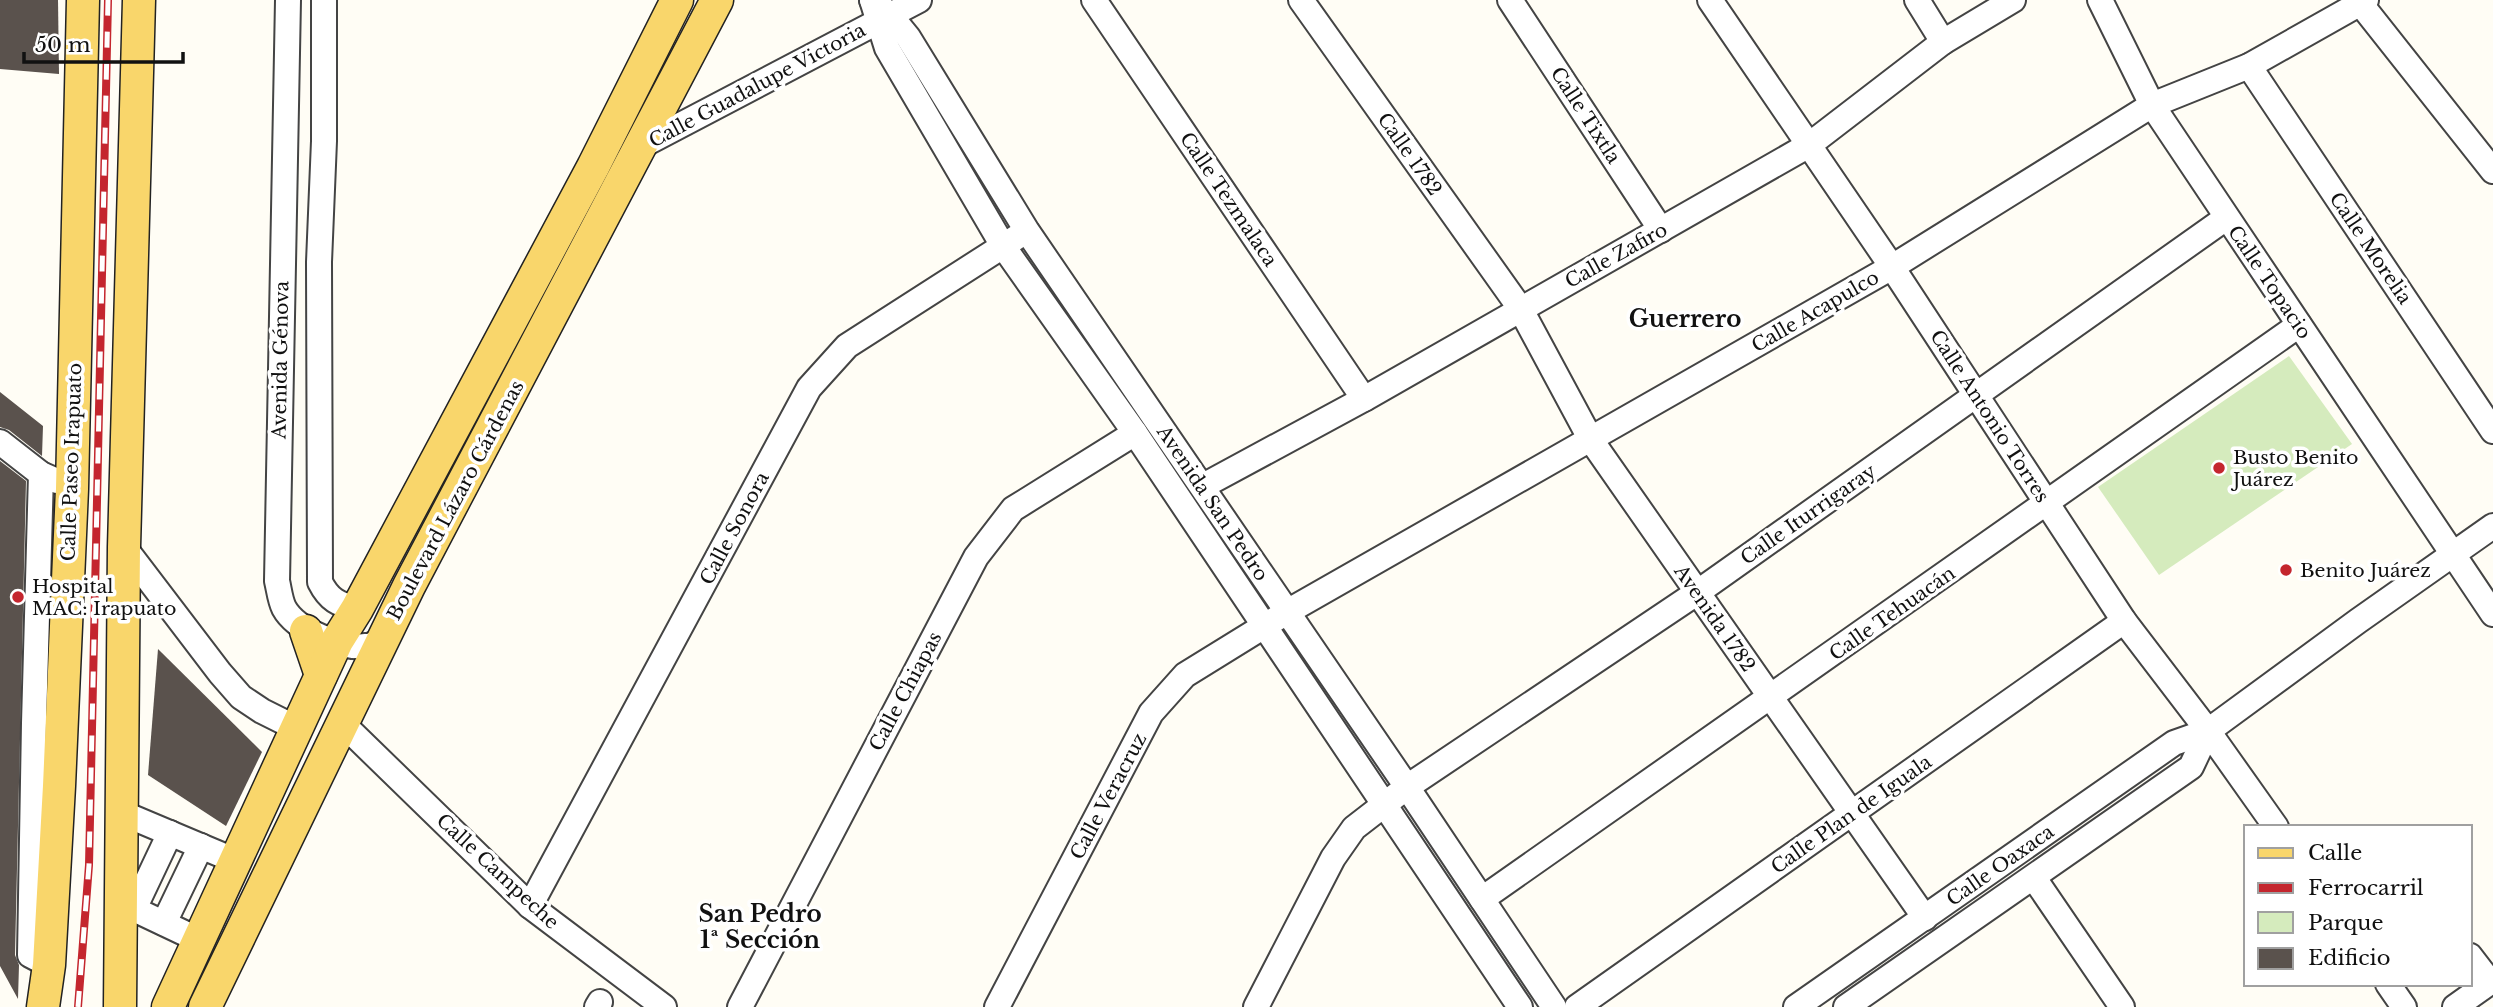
<svg xmlns="http://www.w3.org/2000/svg" width="2493" height="1007" viewBox="0 0 2493 1007" font-family="'Libre Baskerville',serif">
  <style>
    .green { fill: #d5ebbd }
    .building { fill: #5a524d }
    .lines { fill: none; stroke-linecap: round; stroke-linejoin: round }
    .minor-casing { stroke: #444; stroke-width: 28 }
    .major-casing { stroke: #222; stroke-width: 35 }
    .minor { stroke: #fff; stroke-width: 24 }
    .major { stroke: #f9d66b; stroke-width: 32 }
    .rail-casing { stroke: #c4262e; stroke-width: 8 }
    .rail { stroke: #fff; stroke-width: 5; stroke-dasharray: 16; stroke-linecap: butt }
    .poi-dot { fill: #c4262e; stroke: #fff; stroke-width: 2.5 }
    .labels { text-anchor: middle; stroke-width: 7; stroke-linejoin: round; paint-order: stroke }
    .street-label { font-size: 19px; fill: #111; stroke: #fff }
    .poi-label { font-size: 19px; fill: #111; stroke: #fff; text-anchor: start }
    .quarter-label { font-size: 23px; font-weight: bold; fill: #111; stroke: #fff }
  </style>
  <rect width="100%" height="100%" fill="#fffdf5"/>
  <polygon class="green" points="2289,356 2352,444 2159,575 2098,487"/>
  <g class="building">
    <polygon points="0,0 58,0 59,74 0,69"/>
    <polygon points="0,392 43,426 42,456 9,430 0,427"/>
    <polygon points="0,461 26,481 15,955 19,965 18,999 0,966"/>
    <polygon points="158,649 262,752 226,826 148,775"/>
  </g>
  <g class="lines">
    <g class="minor-casing">
      <g id="minor">
        <path d="M288 0 277 581C279 589 280 600 284 608 296 630 341 649 366 646 371 646 376 643 381 641"/>
        <path d="M324 0V141L319 262 320 582C329 600 338 604 357 609"/>
        <polyline points="872,0 890,15 908,37 1027,231 1407,787 1554,1007"/>
        <polyline points="872,0 887,48 1003,246 1135,433 1520,1007"/>
        <polyline points="1094,0 1364,399"/>
        <polyline points="1301,0 1520,308 1591,440 1925,918"/>
        <polyline points="1510,0 1661,230"/>
        <polyline points="1710,0 1892,267 2124,621 2208,731 2276,827"/>
        <polyline points="1917,0 1943,42"/>
        <polyline points="2100,0 2152,105 2493,614"/>
        <polyline points="2360,3 2493,171"/>
        <polyline points="2249,66 2493,431"/>
        <polyline points="637,148 919,0"/>
        <polyline points="0,442 41,474 57,481"/>
        <polyline points="41,474 34,723 30,955 49,965"/>
        <polyline points="1203,486 1364,399 1809,145 1943,42 2013,0"/>
        <polyline points="124,547 220,673 241,697 262,711 298,729"/>
        <polyline points="342,723 530,906 664,1007"/>
        <polyline points="122,813 236,861"/>
        <polyline points="2034,878 2122,1007"/>
        <polyline points="1482,899 2299,325"/>
        <polyline points="121,903 199,940"/>
        <polyline points="530,906 809,388 847,346 1017,237"/>
        <polyline points="134,909 170,833"/>
        <polyline points="164,923 201,846"/>
        <polyline points="2470,956 2490,982"/>
        <polyline points="2388,984 2404,1007"/>
        <polyline points="597,1007 600,1002"/>
        <polyline points="740,1007 976,557 1013,509 1135,433"/>
        <polyline points="997,1007 1151,713 1185,675 1287,612 1892,267 2152,105 2249,66 2366,0"/>
        <polyline points="1256,1007 1333,858 1354,828 1407,787 1698,592 2226,218"/>
        <polyline points="1577,1007 2124,621"/>
        <polyline points="1796,1007 2174,743 2208,731 2358,621 2493,526"/>
        <polyline points="1846,1007 2191,767 2208,731"/>
        <polyline points="2455,1007 2493,980"/>
      </g>
    </g>
    <g class="major-casing">
      <g id="major">
        <polyline points="306,631 321,675"/>
        <polyline points="43,1007 49,965 59,786 72,489 83,0"/>
        <polyline points="120,1007 124,547 139,0"/>
        <polyline points="168,1007 337,641 357,609 593,167 677,0"/>
        <polyline points="205,1007 409,586 717,0"/>
      </g>
    </g>
    <use href="#minor" class="minor"/>
    <use href="#major" class="major"/>
    <g class="rail-casing">
      <polyline id="rail" points="78,1007 89,865 108,0"/>
    </g>
    <use href="#rail" class="rail"/>
  </g>
  <g class="poi-dot">
    <circle cx="2219" cy="468" r="7"/>
    <circle cx="2286" cy="570" r="7"/>
    <circle cx="18" cy="597" r="7"/>
  </g>
  <g class="labels">
    <g class="street-label">
      <text transform="translate(757 85) rotate(-28)" y="7">Calle Guadalupe Victoria</text>
      <text transform="translate(1586 115) rotate(57)" y="7">Calle Tixtla</text>
      <text transform="translate(1410 154) rotate(55)" y="7">Calle 1782</text>
      <text transform="translate(1229 199) rotate(56)" y="7">Calle Tezmalaca</text>
      <text transform="translate(2371 248) rotate(56)" y="7">Calle Morelia</text>
      <text transform="translate(1616 255) rotate(-29)" y="7">Calle Zafiro</text>
      <text transform="translate(2270 282) rotate(56)" y="7">Calle Topacio</text>
      <text transform="translate(1815 311) rotate(-30)" y="7">Calle Acapulco</text>
      <text transform="translate(280 360) rotate(-89)" y="7">Avenida Génova</text>
      <text transform="translate(1990 416) rotate(57)" y="7">Calle Antonio Torres</text>
      <text transform="translate(71 462) rotate(-88)" y="7">Calle Paseo Irapuato</text>
      <text transform="translate(455 500) rotate(-62)" y="7">Boulevard Lázaro Cárdenas</text>
      <text transform="translate(1213 503) rotate(56)" y="7">Avenida San Pedro</text>
      <text transform="translate(1808 514) rotate(-35)" y="7">Calle Iturrigaray</text>
      <text transform="translate(734 528) rotate(-62)" y="7">Calle Sonora</text>
      <text transform="translate(1892 613) rotate(-35)" y="7">Calle Tehuacán</text>
      <text transform="translate(1715 618) rotate(55)" y="7">Avenida 1782</text>
      <text transform="translate(905 691) rotate(-62)" y="7">Calle Chiapas</text>
      <text transform="translate(1108 796) rotate(-62)" y="7">Calle Veracruz</text>
      <text transform="translate(1851 814) rotate(-35)" y="7">Calle Plan de Iguala</text>
      <text transform="translate(2000 865) rotate(-35)" y="7">Calle Oaxaca</text>
      <text transform="translate(498 871) rotate(43)" y="7">Calle Campeche</text>
    </g>
    <g class="poi-label">
      <text x="2233" y="464">Busto Benito<tspan x="2233" dy="22">Juárez</tspan></text>
      <text x="2300" y="577">Benito Juárez</text>
      <text x="32" y="593">Hospital<tspan x="32" dy="22">MAC: Irapuato</tspan></text>
    </g>
    <g class="quarter-label">
      <text x="1685" y="327">Guerrero</text>
      <text x="760" y="922">San Pedro<tspan x="760" dy="26">1ª Sección</tspan></text>
    </g>
  </g>
  <rect x="2244" y="825" width="228" height="161" fill="#ffffff" stroke="#a0a0a0" stroke-width="2"/>
  <rect x="2258" y="848" width="35" height="10" fill="#f9d66b" stroke="#a0a0a0" stroke-width="2"/>
  <text x="2308" y="860" font-size="21" fill="#111111">Calle</text>
  <rect x="2258" y="883" width="35" height="10" fill="#c4262e" stroke="#a0a0a0" stroke-width="2"/>
  <text x="2308" y="895" font-size="21" fill="#111111">Ferrocarril</text>
  <rect x="2258" y="912" width="35" height="21" fill="#d5ebbd" stroke="#a0a0a0" stroke-width="2"/>
  <text x="2308" y="930" font-size="21" fill="#111111">Parque</text>
  <rect x="2258" y="948" width="35" height="21" fill="#5a524d" stroke="#a0a0a0" stroke-width="2"/>
  <text x="2308" y="965" font-size="21" fill="#111111">Edificio</text>
  <path d="M24 52v10h159v-10" fill="none" stroke="#111111" stroke-width="3.5"/>
  <text x="35" y="52" font-size="21" fill="#111111" stroke="#ffffff" stroke-width="5" paint-order="stroke">50 m</text>
</svg>
